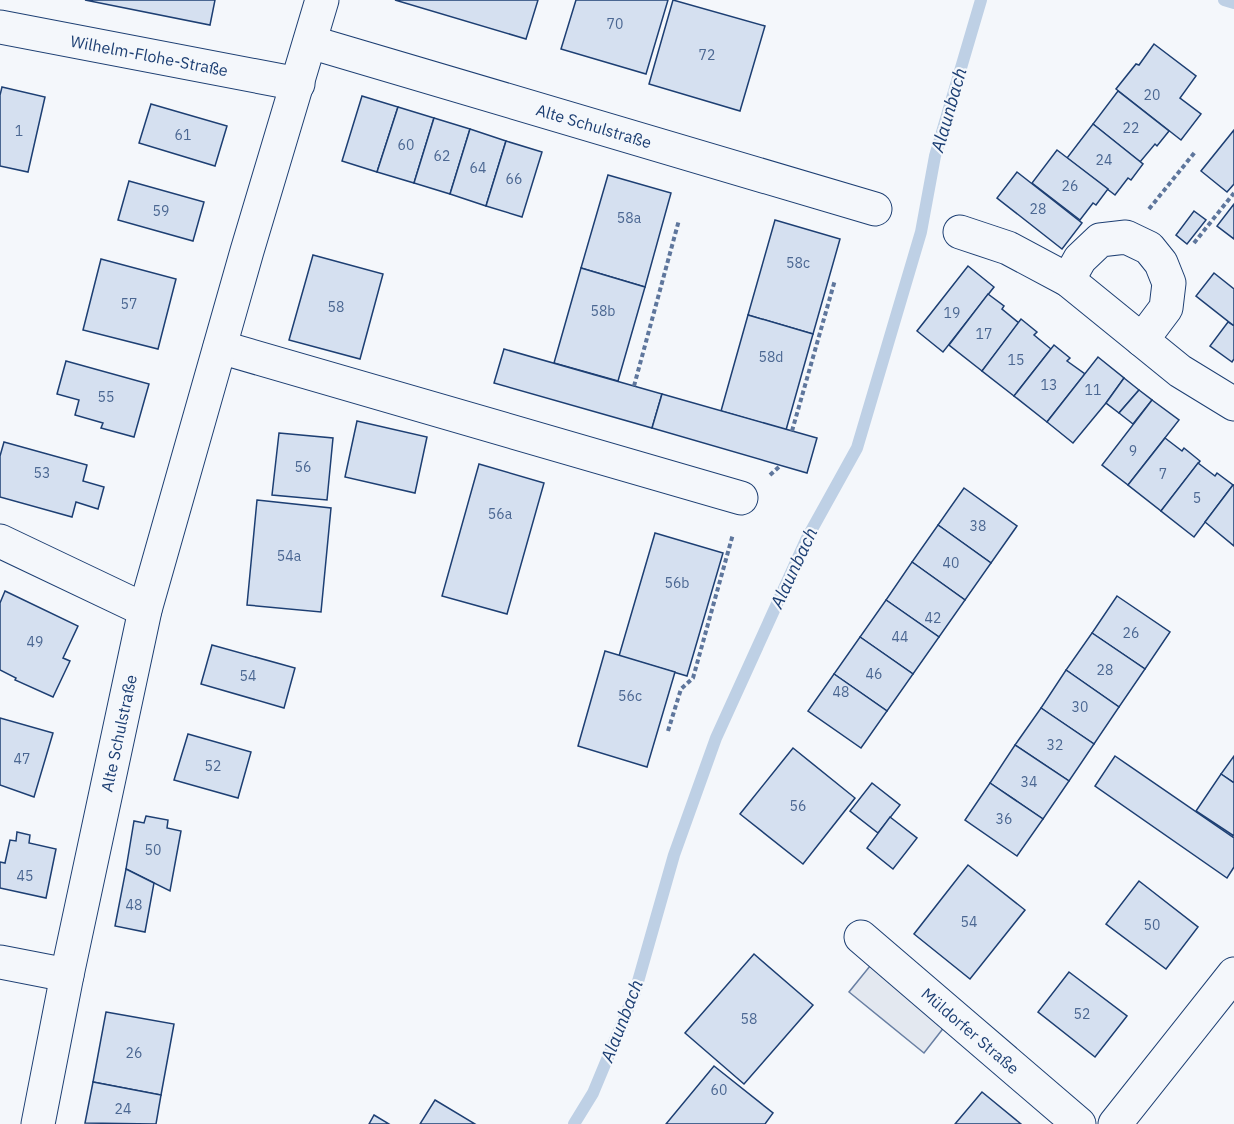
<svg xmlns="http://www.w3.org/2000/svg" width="1234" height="1124" viewBox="0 0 1234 1124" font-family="'IBM Plex Sans',sans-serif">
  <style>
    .parking { fill: #e3e8f0; stroke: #687fa3; stroke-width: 1.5 }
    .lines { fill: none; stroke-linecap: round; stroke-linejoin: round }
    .stream { stroke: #bed0e5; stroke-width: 12 }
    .building { fill: #d5e0f0; stroke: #1d3f73; stroke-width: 1.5 }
    .minor-casing { stroke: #1d3f73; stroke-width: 35 }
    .path { stroke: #5e769c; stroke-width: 4; stroke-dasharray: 4.5 3; stroke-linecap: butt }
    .minor { stroke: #f4f7fb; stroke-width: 33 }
    .labels { text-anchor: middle; stroke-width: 4.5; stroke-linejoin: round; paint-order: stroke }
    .number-label { font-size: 14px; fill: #4b6792 }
    .street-label { font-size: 16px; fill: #1d3f73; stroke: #f4f7fb }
    .water-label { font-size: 18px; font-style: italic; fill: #1d3f73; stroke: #f4f7fb }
  </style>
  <rect width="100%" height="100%" fill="#f4f7fb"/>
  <polygon class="parking" points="870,966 945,1026 924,1053 849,992"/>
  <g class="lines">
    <g class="stream">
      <polyline points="1224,0 1234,3"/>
      <polyline points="574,1124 593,1093 635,992 674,855 716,738 806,540 857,448 921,232 935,156 981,0"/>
    </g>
  </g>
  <g class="building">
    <polygon points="85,0 215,0 210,25"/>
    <polygon points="395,0 538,0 526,39"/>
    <polygon points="576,0 668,0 646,74 561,49"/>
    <polygon points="673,0 765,26 740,111 649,84"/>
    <polygon points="1154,44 1196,76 1180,98 1201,114 1181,140 1116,89 1136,64 1139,65"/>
    <polygon points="2,87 45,97 28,172 0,166 0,95"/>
    <polygon points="1118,91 1169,131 1157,146 1155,144 1140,162 1093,124"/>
    <polygon points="362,96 398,107 377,172 342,161"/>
    <polygon points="151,104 227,126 215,166 139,143"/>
    <polygon points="398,107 434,118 414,183 377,172"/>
    <polygon points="434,118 470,129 450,194 414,183"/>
    <polygon points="1093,124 1143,164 1131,180 1128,178 1115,195 1067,158"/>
    <polygon points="470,129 506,141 486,206 450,194"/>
    <polygon points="1234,130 1234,184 1227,192 1201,171"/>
    <polygon points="506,141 542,152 522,217 486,206"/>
    <polygon points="1057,150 1108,189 1096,205 1093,203 1080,220 1032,183"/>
    <polygon points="1017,172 1082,223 1062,249 997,198"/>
    <polygon points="608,175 671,193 645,287 581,268"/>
    <polygon points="129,181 204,202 193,241 118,220"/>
    <polygon points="1234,204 1234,239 1217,226"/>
    <polygon points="1194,211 1206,220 1187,244 1176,235"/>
    <polygon points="775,220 840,239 813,334 748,315"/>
    <polygon points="313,255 383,274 360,359 289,340"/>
    <polygon points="101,259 176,279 158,349 83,330"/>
    <polygon points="968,266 994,287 943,352 917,331"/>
    <polygon points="581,268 645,287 618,381 554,363"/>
    <polygon points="1214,273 1234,289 1234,326 1196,296"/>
    <polygon points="988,294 1004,306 1002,309 1019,323 982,371 949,345"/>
    <polygon points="748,315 813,334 786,430 721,411"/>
    <polygon points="1021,319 1037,332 1034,335 1051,349 1014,396 982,371"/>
    <polygon points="1228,322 1234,326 1234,359 1232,362 1210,346"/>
    <polygon points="1054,345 1070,358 1067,361 1085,374 1047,422 1014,396"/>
    <polygon points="504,349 662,394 652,428 494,383"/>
    <polygon points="1098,357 1124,378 1106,403 1073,443 1047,422"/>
    <polygon points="66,361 149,384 134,437 101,428 103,423 75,415 79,400 57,394"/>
    <polygon points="1124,378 1139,390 1119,413 1106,403"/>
    <polygon points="1139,390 1152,400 1133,424 1119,413"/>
    <polygon points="662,394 817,438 807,473 652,428"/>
    <polygon points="1152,400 1179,420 1128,485 1102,465"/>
    <polygon points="357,421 427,437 415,493 345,477"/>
    <polygon points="279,433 333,438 327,500 272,495"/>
    <polygon points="1165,438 1182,451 1184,448 1200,461 1161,511 1128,485"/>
    <polygon points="4,442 87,465 83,481 104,487 98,509 76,502 72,517 0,497 0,456"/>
    <polygon points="1198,463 1215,476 1217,473 1233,485 1194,537 1161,511"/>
    <polygon points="479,464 544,483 507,614 442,596"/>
    <polygon points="1233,485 1234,485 1234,546 1205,522"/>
    <polygon points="964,488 1017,526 991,563 938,525"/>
    <polygon points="257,500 331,508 321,612 247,605"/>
    <polygon points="938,525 991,563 965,600 912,562"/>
    <polygon points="655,533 723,553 687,676 619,656"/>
    <polygon points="912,562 965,600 939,637 886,600"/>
    <polygon points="5,591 78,626 63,658 70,661 53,697 15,680 16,678 0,670 0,603"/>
    <polygon points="1117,596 1170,632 1145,669 1092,633"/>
    <polygon points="886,600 939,637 913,674 860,637"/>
    <polygon points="1092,633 1145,669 1119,707 1066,670"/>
    <polygon points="860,637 913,674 887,711 834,674"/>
    <polygon points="212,645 295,668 284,708 201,684"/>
    <polygon points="605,651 675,672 647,767 578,746"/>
    <polygon points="1066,670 1119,707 1094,744 1041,708"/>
    <polygon points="834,674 887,711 861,748 808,711"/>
    <polygon points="1041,708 1094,744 1069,781 1015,745"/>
    <polygon points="0,718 53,733 34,797 0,785"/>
    <polygon points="188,734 251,752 238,798 174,780"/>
    <polygon points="1015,745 1069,781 1043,819 990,783"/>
    <polygon points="793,748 855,798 803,864 740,814"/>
    <polygon points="1115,756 1234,838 1234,867 1227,878 1095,786"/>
    <polygon points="1234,756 1234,783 1221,774"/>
    <polygon points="1221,774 1234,783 1234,836 1196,811"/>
    <polygon points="872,783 900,805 878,833 850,811"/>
    <polygon points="990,783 1043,819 1017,856 965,820"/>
    <polygon points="146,816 168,820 167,828 181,831 170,891 126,869 134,821 144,823"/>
    <polygon points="890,817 917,838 893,869 867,848"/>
    <polygon points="17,832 30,835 29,843 56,849 46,898 0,888 0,862 5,863 10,840 16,841"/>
    <polygon points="968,865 1025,910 970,979 914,934"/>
    <polygon points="126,869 154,883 145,932 115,926"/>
    <polygon points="1139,881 1198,927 1166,969 1106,924"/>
    <polygon points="754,954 813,1005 744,1084 685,1033"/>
    <polygon points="1069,972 1127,1016 1095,1057 1038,1012"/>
    <polygon points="106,1012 174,1024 161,1095 93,1082"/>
    <polygon points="714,1066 773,1113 765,1124 666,1124"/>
    <polygon points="93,1082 161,1095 156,1124 85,1123"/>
    <polygon points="982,1092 1021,1124 955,1124"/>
    <polygon points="435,1100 475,1124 420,1124"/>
    <polygon points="374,1115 389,1124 369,1124"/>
  </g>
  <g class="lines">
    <g class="minor-casing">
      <g id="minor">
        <path id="s1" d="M0 27 298 84"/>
        <path id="s2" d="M310 42 875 209"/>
        <polyline points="960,232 1008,248 1068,280 1180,371 1234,404"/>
        <polyline points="1068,280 1080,259 1100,240 1126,237 1149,248 1161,263 1169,283 1166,308 1142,340"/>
        <polyline points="220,347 741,498"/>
        <polyline points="0,541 145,610"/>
        <path id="s3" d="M861 937 1079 1124"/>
        <polyline points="0,962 67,975"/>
        <path id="s4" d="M38 1124 67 975 145 610 247 251 322 0"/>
        <polyline points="1115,1124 1234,974"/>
      </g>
    </g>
    <g class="path">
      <polyline points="1149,209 1195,152"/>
      <polyline points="1194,243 1234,193"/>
      <polyline points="634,386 679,220"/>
      <polyline points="792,431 835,280"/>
      <polyline points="770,475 781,465"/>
      <polyline points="668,731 681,689 693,678 733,534"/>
    </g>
    <use href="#minor" class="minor"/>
  </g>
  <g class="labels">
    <g class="number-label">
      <text x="615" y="29">70</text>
      <text x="707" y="60">72</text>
      <text x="1152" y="100">20</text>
      <text x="1131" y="133">22</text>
      <text x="19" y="136">1</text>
      <text x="183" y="140">61</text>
      <text x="406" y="150">60</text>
      <text x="442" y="161">62</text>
      <text x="1104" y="165">24</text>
      <text x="478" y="173">64</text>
      <text x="514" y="184">66</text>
      <text x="1070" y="191">26</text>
      <text x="1038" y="214">28</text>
      <text x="161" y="216">59</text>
      <text x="629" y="223">58a</text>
      <text x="798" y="268">58c</text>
      <text x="129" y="309">57</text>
      <text x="336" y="312">58</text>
      <text x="603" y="316">58b</text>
      <text x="952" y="318">19</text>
      <text x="984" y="339">17</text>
      <text x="771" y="362">58d</text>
      <text x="1016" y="365">15</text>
      <text x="1049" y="390">13</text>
      <text x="1093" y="395">11</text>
      <text x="106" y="402">55</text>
      <text x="1133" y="456">9</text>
      <text x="303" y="472">56</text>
      <text x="42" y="478">53</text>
      <text x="1163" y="479">7</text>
      <text x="1197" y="503">5</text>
      <text x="500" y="519">56a</text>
      <text x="978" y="531">38</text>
      <text x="289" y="561">54a</text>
      <text x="951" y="568">40</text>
      <text x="677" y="588">56b</text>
      <text x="933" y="623">42</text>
      <text x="1131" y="638">26</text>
      <text x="900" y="642">44</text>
      <text x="35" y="647">49</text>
      <text x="1105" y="675">28</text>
      <text x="874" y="679">46</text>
      <text x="248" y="681">54</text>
      <text x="841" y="697">48</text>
      <text x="630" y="701">56c</text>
      <text x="1080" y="712">30</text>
      <text x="1055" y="750">32</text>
      <text x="22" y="764">47</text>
      <text x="213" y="771">52</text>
      <text x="1029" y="787">34</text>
      <text x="798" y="811">56</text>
      <text x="1004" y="824">36</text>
      <text x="153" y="855">50</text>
      <text x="25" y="881">45</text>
      <text x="134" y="910">48</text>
      <text x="969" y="927">54</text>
      <text x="1152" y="930">50</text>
      <text x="1082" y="1019">52</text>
      <text x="749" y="1024">58</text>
      <text x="134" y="1058">26</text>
      <text x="719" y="1095">60</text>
      <text x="123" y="1114">24</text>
    </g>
    <g class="street-label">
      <text dy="6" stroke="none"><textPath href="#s1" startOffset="152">Wilhelm-Flohe-Straße</textPath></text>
      <text dy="6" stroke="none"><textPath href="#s2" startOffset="296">Alte Schulstraße</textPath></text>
      <text dy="6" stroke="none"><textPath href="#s4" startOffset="399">Alte Schulstraße</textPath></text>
      <text dy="6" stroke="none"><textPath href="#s3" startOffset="144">Müldorfer Straße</textPath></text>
    </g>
    <g class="water-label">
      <text transform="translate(949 110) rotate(-74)" y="6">Alaunbach</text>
      <text transform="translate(794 568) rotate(-65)" y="6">Alaunbach</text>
      <text transform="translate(622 1021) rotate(-69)" y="6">Alaunbach</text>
    </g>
  </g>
</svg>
